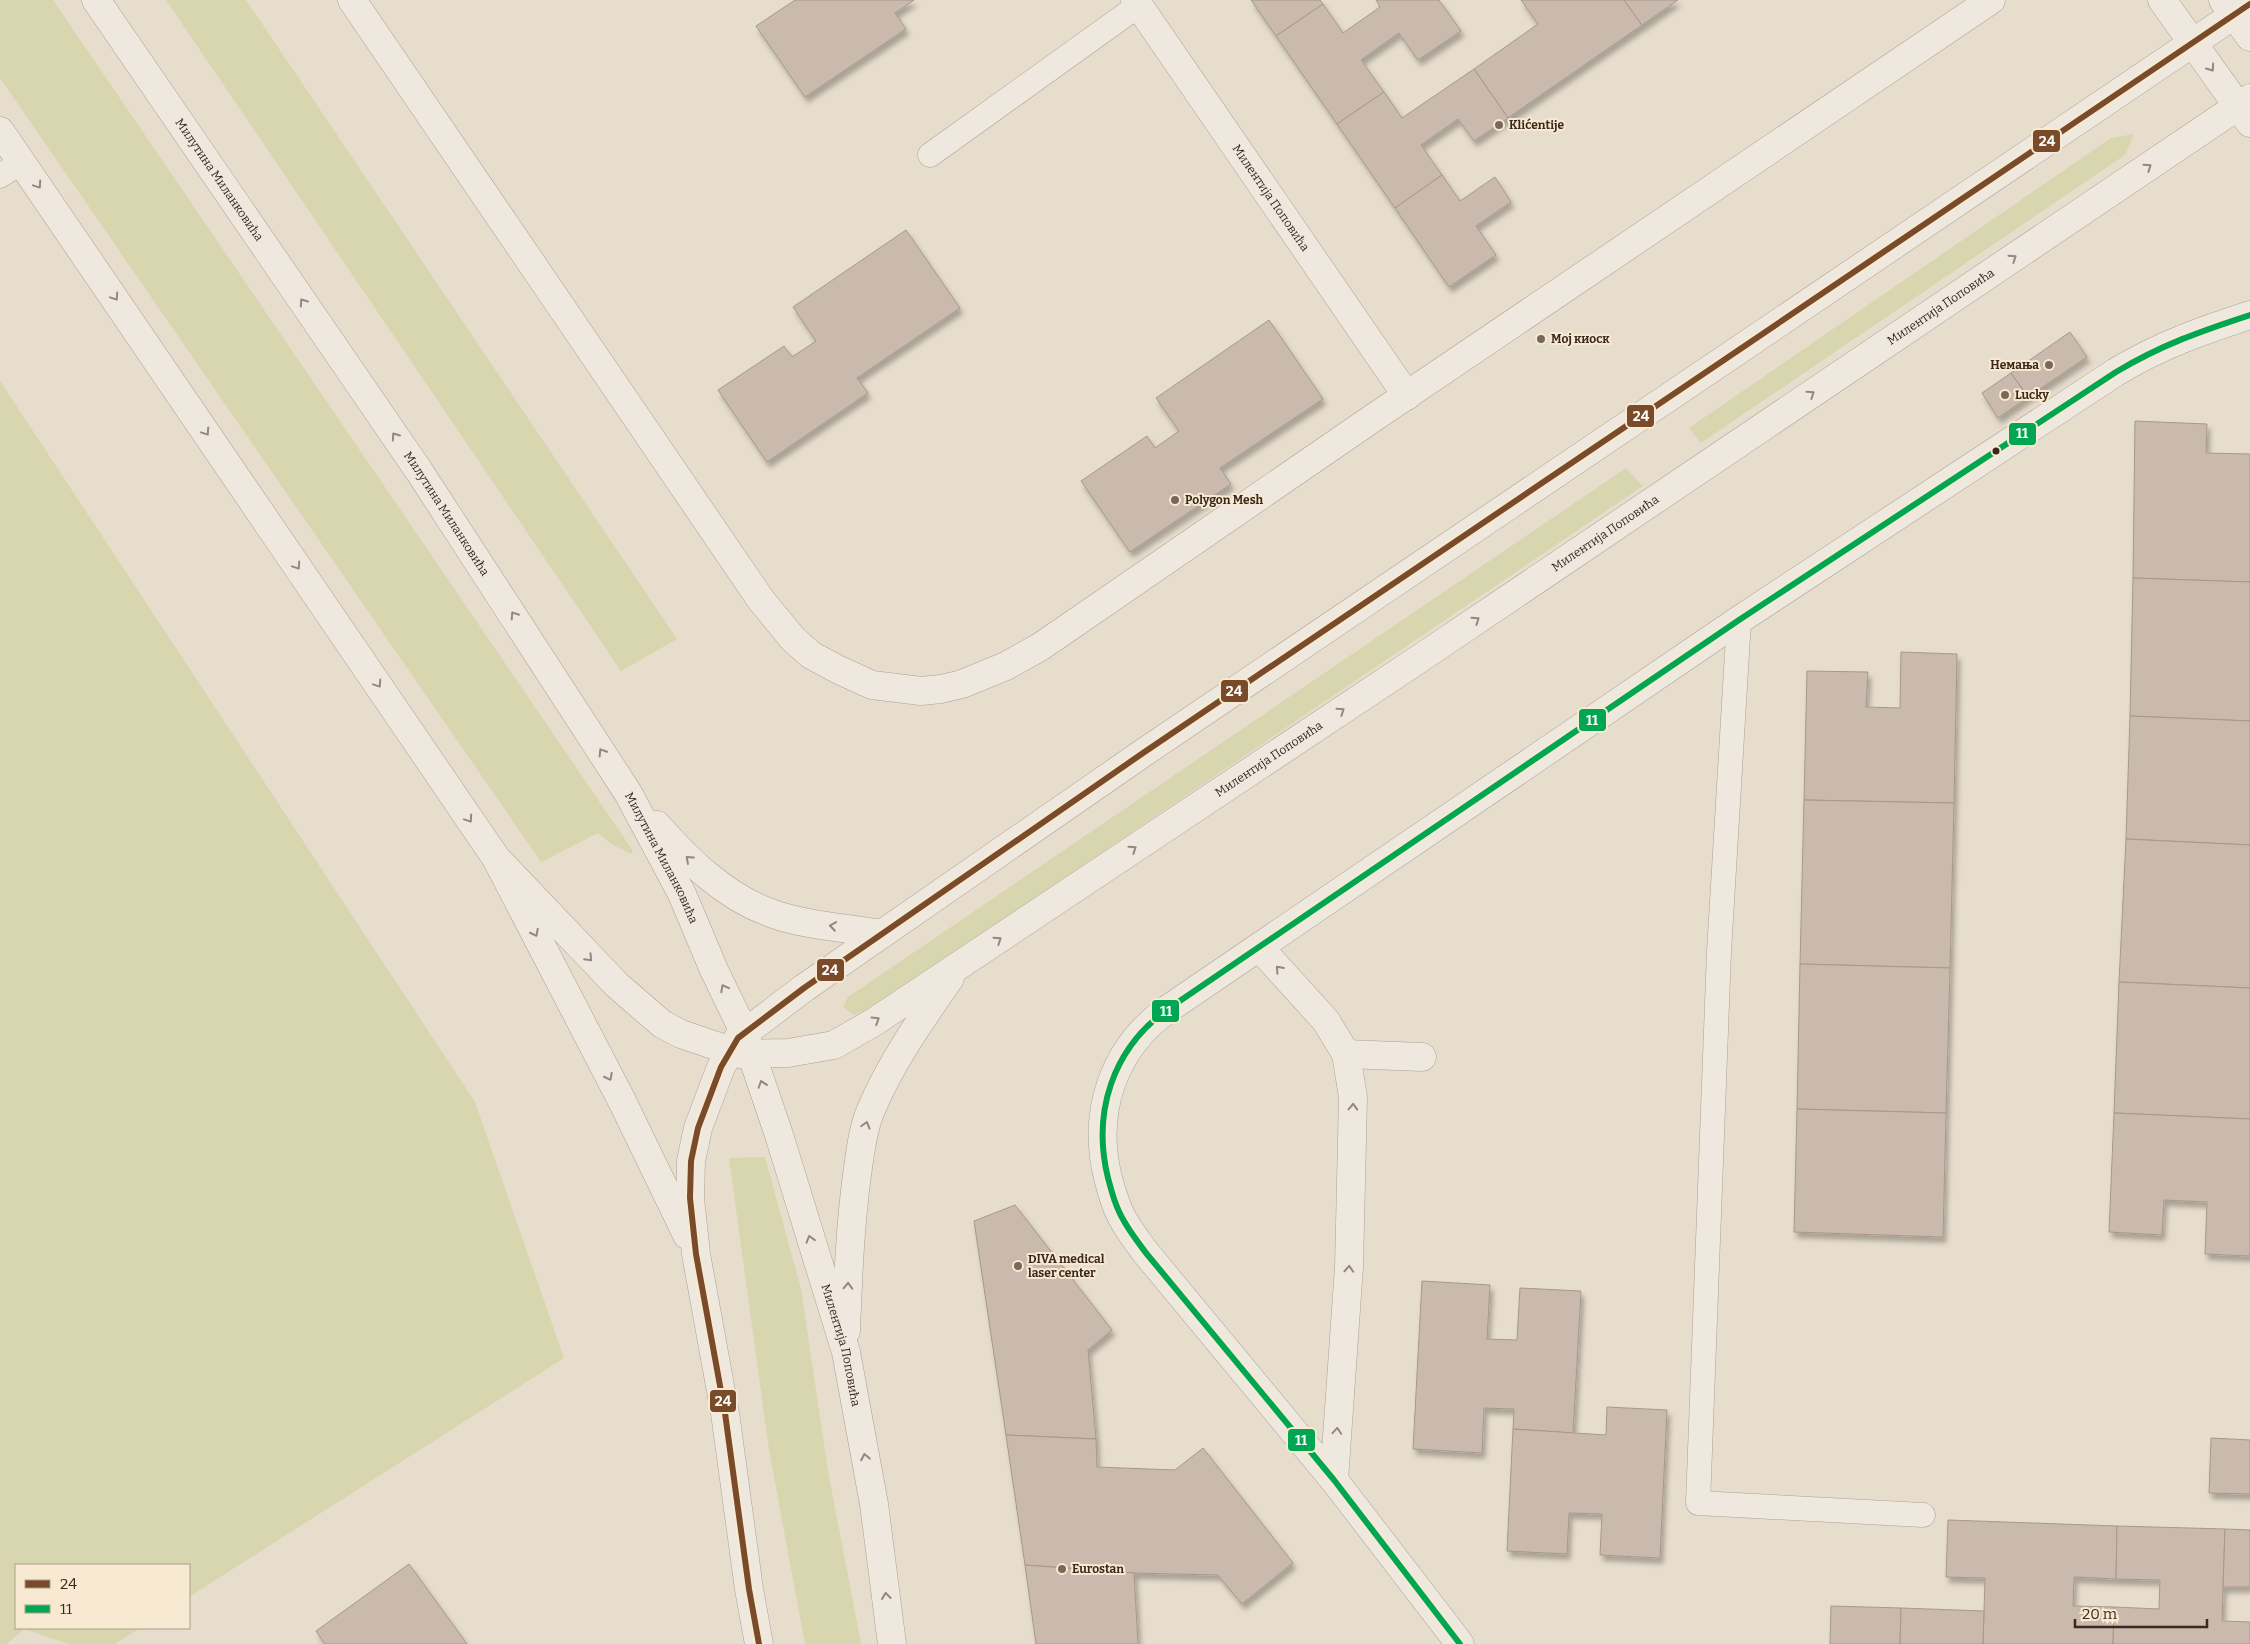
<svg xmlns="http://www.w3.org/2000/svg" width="2250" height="1644" viewBox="0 0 2250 1644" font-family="Bitter,serif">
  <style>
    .green { fill: #d8d6ae }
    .building { fill: #cabaad; stroke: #a7988b; filter: url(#shadow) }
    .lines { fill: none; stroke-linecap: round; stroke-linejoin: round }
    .service-casing { stroke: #aba296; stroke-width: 25 }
    .minor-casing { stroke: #aba296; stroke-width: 29 }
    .tertiary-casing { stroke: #aba296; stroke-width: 29 }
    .service { stroke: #eee8df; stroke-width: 24 }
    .minor { stroke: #eee8df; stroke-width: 28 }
    .tertiary { stroke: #eee8df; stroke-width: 28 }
    .bus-1-casing { stroke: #f8ead2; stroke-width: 10 }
    .bus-2-casing { stroke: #f8ead2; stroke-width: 10 }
    .bus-1 { stroke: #7a4b2a; stroke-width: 6 }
    .bus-2 { stroke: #00a651; stroke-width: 6 }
    .oneway { stroke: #94887e }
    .poi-dot { fill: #77685a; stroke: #f8ead2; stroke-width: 2 }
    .bus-dot { fill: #3b291d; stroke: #f8ead2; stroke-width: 2 }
    .labels { text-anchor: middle; stroke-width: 4; stroke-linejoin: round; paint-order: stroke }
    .poi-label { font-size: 12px; font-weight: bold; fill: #3b291d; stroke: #f8ead2; text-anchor: start }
    .street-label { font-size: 12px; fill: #3b291d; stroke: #f8ead2 }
    .line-badge { stroke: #f8ead2; stroke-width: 2 }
    .badge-label { font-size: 14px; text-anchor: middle; font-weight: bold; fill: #fff }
  </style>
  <defs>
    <filter id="shadow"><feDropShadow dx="3" dy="5.5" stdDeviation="2.5" flood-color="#0004"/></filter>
  </defs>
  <rect width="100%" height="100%" fill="#e6ddcc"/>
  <g class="green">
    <polygon points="0,0 53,0 633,851 631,854 611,844 598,833 541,862 0,78"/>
    <polygon points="166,0 246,0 677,639 621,671"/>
    <polygon points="2134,134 2125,155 1701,443 1689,428 2111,138"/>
    <polygon points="0,381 475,1102 564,1358 189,1597 189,1565 16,1565 16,1628 140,1628 115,1644 68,1644 24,1629 7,1644 0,1644"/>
    <polygon points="1626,468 1643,486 872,1008 854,1015 843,1007 848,997"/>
    <polygon points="765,1157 801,1289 828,1471 861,1644 805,1644 769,1450 729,1158"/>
  </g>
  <g class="building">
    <polygon points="795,0 914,0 895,13 906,29 805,97 756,26"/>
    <polygon points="1251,0 1320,0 1323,4 1276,36"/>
    <polygon points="1376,0 1439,0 1461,31 1418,60 1399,33 1361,60 1384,92 1337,124 1276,36 1323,4 1343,33 1380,7"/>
    <polygon points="1521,0 1624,0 1642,25 1508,118 1474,69 1538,24"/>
    <polygon points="1624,0 1678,0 1642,25"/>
    <polygon points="1474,69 1508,118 1474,141 1458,119 1421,145 1442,175 1395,208 1337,124 1384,92 1402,118"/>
    <polygon points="1442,175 1460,201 1495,177 1511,202 1476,226 1496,255 1449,287 1395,208"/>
    <polygon points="906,230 960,308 857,378 868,393 767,462 718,390 784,346 792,357 816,341 793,307"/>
    <polygon points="1269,320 1323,399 1220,468 1231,484 1130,552 1081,481 1147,436 1155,448 1179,431 1156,398"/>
    <polygon points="2070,332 2087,357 2028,397 2011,373"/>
    <polygon points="2011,373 2028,397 1998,418 1982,393"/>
    <polygon points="2135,421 2207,424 2206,453 2250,454 2250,582 2133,578"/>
    <polygon points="2133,578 2250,582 2250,721 2130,716"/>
    <polygon points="1901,652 1957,654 1954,803 1804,800 1807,671 1868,672 1866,707 1900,708"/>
    <polygon points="2130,716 2250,721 2250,845 2126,839"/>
    <polygon points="1804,800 1954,803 1950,968 1800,964"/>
    <polygon points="2126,839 2250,845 2250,988 2119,982"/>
    <polygon points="1800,964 1950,968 1946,1113 1797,1109"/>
    <polygon points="2119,982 2250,988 2250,1119 2114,1113"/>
    <polygon points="1797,1109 1946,1113 1943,1237 1794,1232"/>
    <polygon points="2114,1113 2250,1119 2250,1256 2205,1254 2207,1202 2164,1200 2162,1235 2109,1232"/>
    <polygon points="1015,1205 1112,1330 1088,1350 1096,1439 1006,1435 974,1221"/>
    <polygon points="1422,1281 1490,1285 1487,1339 1517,1340 1520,1288 1581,1291 1573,1433 1513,1429 1514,1409 1484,1408 1482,1453 1413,1449"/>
    <polygon points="1607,1407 1667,1410 1660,1558 1600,1555 1602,1514 1569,1513 1567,1554 1507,1551 1513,1429 1606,1435"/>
    <polygon points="1006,1435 1096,1439 1097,1467 1175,1470 1203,1448 1293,1563 1242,1604 1218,1575 1134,1573 1025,1565"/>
    <polygon points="2211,1438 2250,1440 2250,1494 2209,1493"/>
    <polygon points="1948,1520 2117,1526 2116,1579 2074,1577 2073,1606 2114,1607 2113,1644 1983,1644 1985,1578 1946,1577"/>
    <polygon points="2117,1526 2225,1529 2222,1621 2250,1622 2250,1644 2113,1644 2114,1607 2159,1609 2160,1580 2116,1579"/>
    <polygon points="2225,1529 2250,1530 2250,1587 2223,1587"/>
    <polygon points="409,1564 467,1644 325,1644 316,1631"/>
    <polygon points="1025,1565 1134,1573 1138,1644 1036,1644"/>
    <polygon points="1831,1606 1901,1608 1900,1644 1830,1644"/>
    <polygon points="1901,1608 1984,1611 1983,1644 1900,1644"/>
  </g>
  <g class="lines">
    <g class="service-casing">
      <g id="service">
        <polyline points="930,155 1139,5"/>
        <polyline points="0,176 22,162"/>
        <polyline points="1739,620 1719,952 1698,1503 1923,1515"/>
      </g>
    </g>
    <g class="minor-casing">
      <g id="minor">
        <polyline points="352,0 761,600 793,639 811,655 839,670 872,685 921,691 941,689 962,684 1006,666 1040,647 1376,416 1991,0"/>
        <path id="s1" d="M1135 0 1407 396"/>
        <polyline points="2162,0 2250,123"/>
        <polyline points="2223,0 2250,37"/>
        <polyline points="1259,947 1326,1021 1346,1054 1353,1097 1349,1267 1334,1480"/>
        <polyline points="1346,1054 1422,1057"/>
        <path d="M1460 1644 1334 1480 1146 1253C1138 1242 1130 1232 1124 1221 1116 1208 1112 1193 1108 1178 1092 1113 1112 1049 1168 1009L1739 620 2116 372C2161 345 2201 331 2250 315"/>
      </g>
    </g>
    <g class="tertiary-casing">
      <g id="tertiary">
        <path id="s2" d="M96 0 419 471 628 793 682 894 714 970 744 1032 779 1135 846 1352 874 1504 892 1644"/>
        <polyline points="0,131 496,858 622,1101 687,1235"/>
        <path d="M657 825C688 860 723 895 768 912 800 925 847 928 882 934"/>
        <path id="s3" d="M496 858 617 985 662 1024 681 1034 740 1054 788 1053 834 1045 874 1022 1422 657 2250 98"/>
        <path d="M846 1331C848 1279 850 1227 857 1175 860 1155 862 1132 870 1112 890 1064 920 1021 950 978"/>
        <polyline points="759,1644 749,1589 725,1413 696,1254 690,1198 691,1161 698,1128 721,1067 738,1038 804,988 1143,753 2250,4"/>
      </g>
    </g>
    <use href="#service" class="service"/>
    <use href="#minor" class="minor"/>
    <use href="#tertiary" class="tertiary"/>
    <g class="bus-1-casing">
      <polyline id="bus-1" points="759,1644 749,1589 725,1413 696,1254 690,1198 691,1161 698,1128 721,1067 738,1038 804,988 1143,753 2250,4"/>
    </g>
    <g class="bus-2-casing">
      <path id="bus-2" d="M1460 1644 1334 1480 1146 1253C1138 1242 1130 1232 1124 1221 1116 1208 1112 1193 1108 1178 1092 1113 1112 1049 1168 1009L1739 620 2116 372C2161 345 2201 331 2250 315"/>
    </g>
    <use href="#bus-1" class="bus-1"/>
    <use href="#bus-2" class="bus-2"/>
  </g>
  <defs><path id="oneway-chevron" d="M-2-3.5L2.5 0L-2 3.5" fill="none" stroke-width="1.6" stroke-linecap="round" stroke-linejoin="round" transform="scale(1.25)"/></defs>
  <g class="oneway">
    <use href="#oneway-chevron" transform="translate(2211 68) rotate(55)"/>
    <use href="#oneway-chevron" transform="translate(2148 167) rotate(-34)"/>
    <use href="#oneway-chevron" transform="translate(38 185) rotate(56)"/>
    <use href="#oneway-chevron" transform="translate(2013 258) rotate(-34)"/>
    <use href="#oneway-chevron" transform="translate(115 297) rotate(56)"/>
    <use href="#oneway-chevron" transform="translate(303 302) rotate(-125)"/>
    <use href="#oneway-chevron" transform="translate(1811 394) rotate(-34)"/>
    <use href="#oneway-chevron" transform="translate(206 432) rotate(56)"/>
    <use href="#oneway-chevron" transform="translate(395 436) rotate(-125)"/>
    <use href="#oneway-chevron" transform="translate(297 566) rotate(56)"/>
    <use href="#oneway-chevron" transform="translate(514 615) rotate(-123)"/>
    <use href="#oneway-chevron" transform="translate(1476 620) rotate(-34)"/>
    <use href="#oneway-chevron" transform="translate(378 684) rotate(56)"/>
    <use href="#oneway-chevron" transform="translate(1341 711) rotate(-34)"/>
    <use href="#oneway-chevron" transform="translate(602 752) rotate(-122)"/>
    <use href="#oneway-chevron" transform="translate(469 819) rotate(56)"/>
    <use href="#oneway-chevron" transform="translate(1133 849) rotate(-34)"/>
    <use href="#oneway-chevron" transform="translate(689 859) rotate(-138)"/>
    <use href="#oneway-chevron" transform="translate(833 926) rotate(-172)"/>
    <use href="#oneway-chevron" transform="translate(535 933) rotate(63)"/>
    <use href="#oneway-chevron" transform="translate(998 940) rotate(-34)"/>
    <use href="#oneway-chevron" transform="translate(589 958) rotate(46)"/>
    <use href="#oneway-chevron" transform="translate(1279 969) rotate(-132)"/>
    <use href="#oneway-chevron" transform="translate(724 988) rotate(-118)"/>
    <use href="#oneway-chevron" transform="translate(876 1020) rotate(-32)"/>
    <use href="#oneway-chevron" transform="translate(609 1077) rotate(63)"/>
    <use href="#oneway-chevron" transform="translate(762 1084) rotate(-109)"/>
    <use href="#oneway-chevron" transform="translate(1353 1107) rotate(-88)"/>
    <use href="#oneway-chevron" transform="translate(866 1125) rotate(-74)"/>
    <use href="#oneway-chevron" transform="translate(810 1239) rotate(-107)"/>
    <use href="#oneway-chevron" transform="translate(1349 1269) rotate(-87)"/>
    <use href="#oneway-chevron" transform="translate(848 1286) rotate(-88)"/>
    <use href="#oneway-chevron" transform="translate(1337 1431) rotate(-86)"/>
    <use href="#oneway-chevron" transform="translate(865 1457) rotate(-101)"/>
    <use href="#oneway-chevron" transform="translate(886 1596) rotate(-97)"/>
  </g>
  <g class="poi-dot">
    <circle cx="1499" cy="125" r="5"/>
    <circle cx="1541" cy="339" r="5"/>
    <circle cx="2049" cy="365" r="5"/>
    <circle cx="2005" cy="395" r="5"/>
    <circle cx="1175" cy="500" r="5"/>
    <circle cx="1018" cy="1266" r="5"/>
    <circle cx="1062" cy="1569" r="5"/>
  </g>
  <circle class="bus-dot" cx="1996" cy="451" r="4.5"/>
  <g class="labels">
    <g class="poi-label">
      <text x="1509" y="129">Klićentije</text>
      <text x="1551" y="343">Мој киоск</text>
      <text x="2039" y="369" text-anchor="end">Немања</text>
      <text x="2015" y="399">Lucky</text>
      <text x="1185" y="504">Polygon Mesh</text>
      <text x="1028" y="1263">DIVA medical<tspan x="1028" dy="14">laser center</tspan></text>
      <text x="1072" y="1573">Eurostan</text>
    </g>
    <g class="street-label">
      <text dy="4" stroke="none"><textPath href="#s2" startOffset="218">Милутина Миланковића</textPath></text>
      <text dy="4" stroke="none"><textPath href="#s1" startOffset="240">Милентија Поповића</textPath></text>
      <text dy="4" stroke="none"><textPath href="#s3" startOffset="1744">Милентија Поповића</textPath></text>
      <text dy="4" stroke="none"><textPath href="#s2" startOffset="622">Милутина Миланковића</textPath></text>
      <text dy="4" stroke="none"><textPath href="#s3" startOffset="1339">Милентија Поповића</textPath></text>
      <text dy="4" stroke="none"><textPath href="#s3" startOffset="934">Милентија Поповића</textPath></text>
      <text dy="4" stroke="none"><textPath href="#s2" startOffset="1028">Милутина Миланковића</textPath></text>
      <text dy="4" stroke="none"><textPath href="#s2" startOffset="1549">Милентија Поповића</textPath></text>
    </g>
  </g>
  <g class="line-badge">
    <rect x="2032" y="129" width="29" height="24" rx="5" fill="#7a4b2a"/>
    <rect x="1626" y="404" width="29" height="24" rx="5" fill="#7a4b2a"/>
    <rect x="2008" y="422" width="29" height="24" rx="5" fill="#00a651"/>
    <rect x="1220" y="679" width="29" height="24" rx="5" fill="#7a4b2a"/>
    <rect x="1578" y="708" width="29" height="24" rx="5" fill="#00a651"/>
    <rect x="816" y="958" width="29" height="24" rx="5" fill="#7a4b2a"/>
    <rect x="1151" y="999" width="29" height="24" rx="5" fill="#00a651"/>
    <rect x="709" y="1389" width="28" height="24" rx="5" fill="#7a4b2a"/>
    <rect x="1287" y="1428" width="29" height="24" rx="5" fill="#00a651"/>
  </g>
  <g class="badge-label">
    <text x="2047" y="146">24</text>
    <text x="1641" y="421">24</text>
    <text x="2022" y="438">11</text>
    <text x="1234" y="696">24</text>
    <text x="1592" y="725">11</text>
    <text x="830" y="975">24</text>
    <text x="1166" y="1016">11</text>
    <text x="723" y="1406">24</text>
    <text x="1301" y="1445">11</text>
  </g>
  <rect x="15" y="1564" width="175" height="65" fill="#f8ead2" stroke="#ac9d8a"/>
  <rect x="25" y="1580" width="25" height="8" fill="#7a4b2a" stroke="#ac9d8a"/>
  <text x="60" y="1589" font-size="15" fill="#3b291d">24</text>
  <rect x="25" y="1605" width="25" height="8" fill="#00a651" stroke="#ac9d8a"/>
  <text x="60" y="1614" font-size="15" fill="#3b291d">11</text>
  <path d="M2075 1619v8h132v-8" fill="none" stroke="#3b291d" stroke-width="2.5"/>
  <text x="2082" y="1619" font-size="15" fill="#3b291d" stroke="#f8ead2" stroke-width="4" paint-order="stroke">20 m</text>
</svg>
